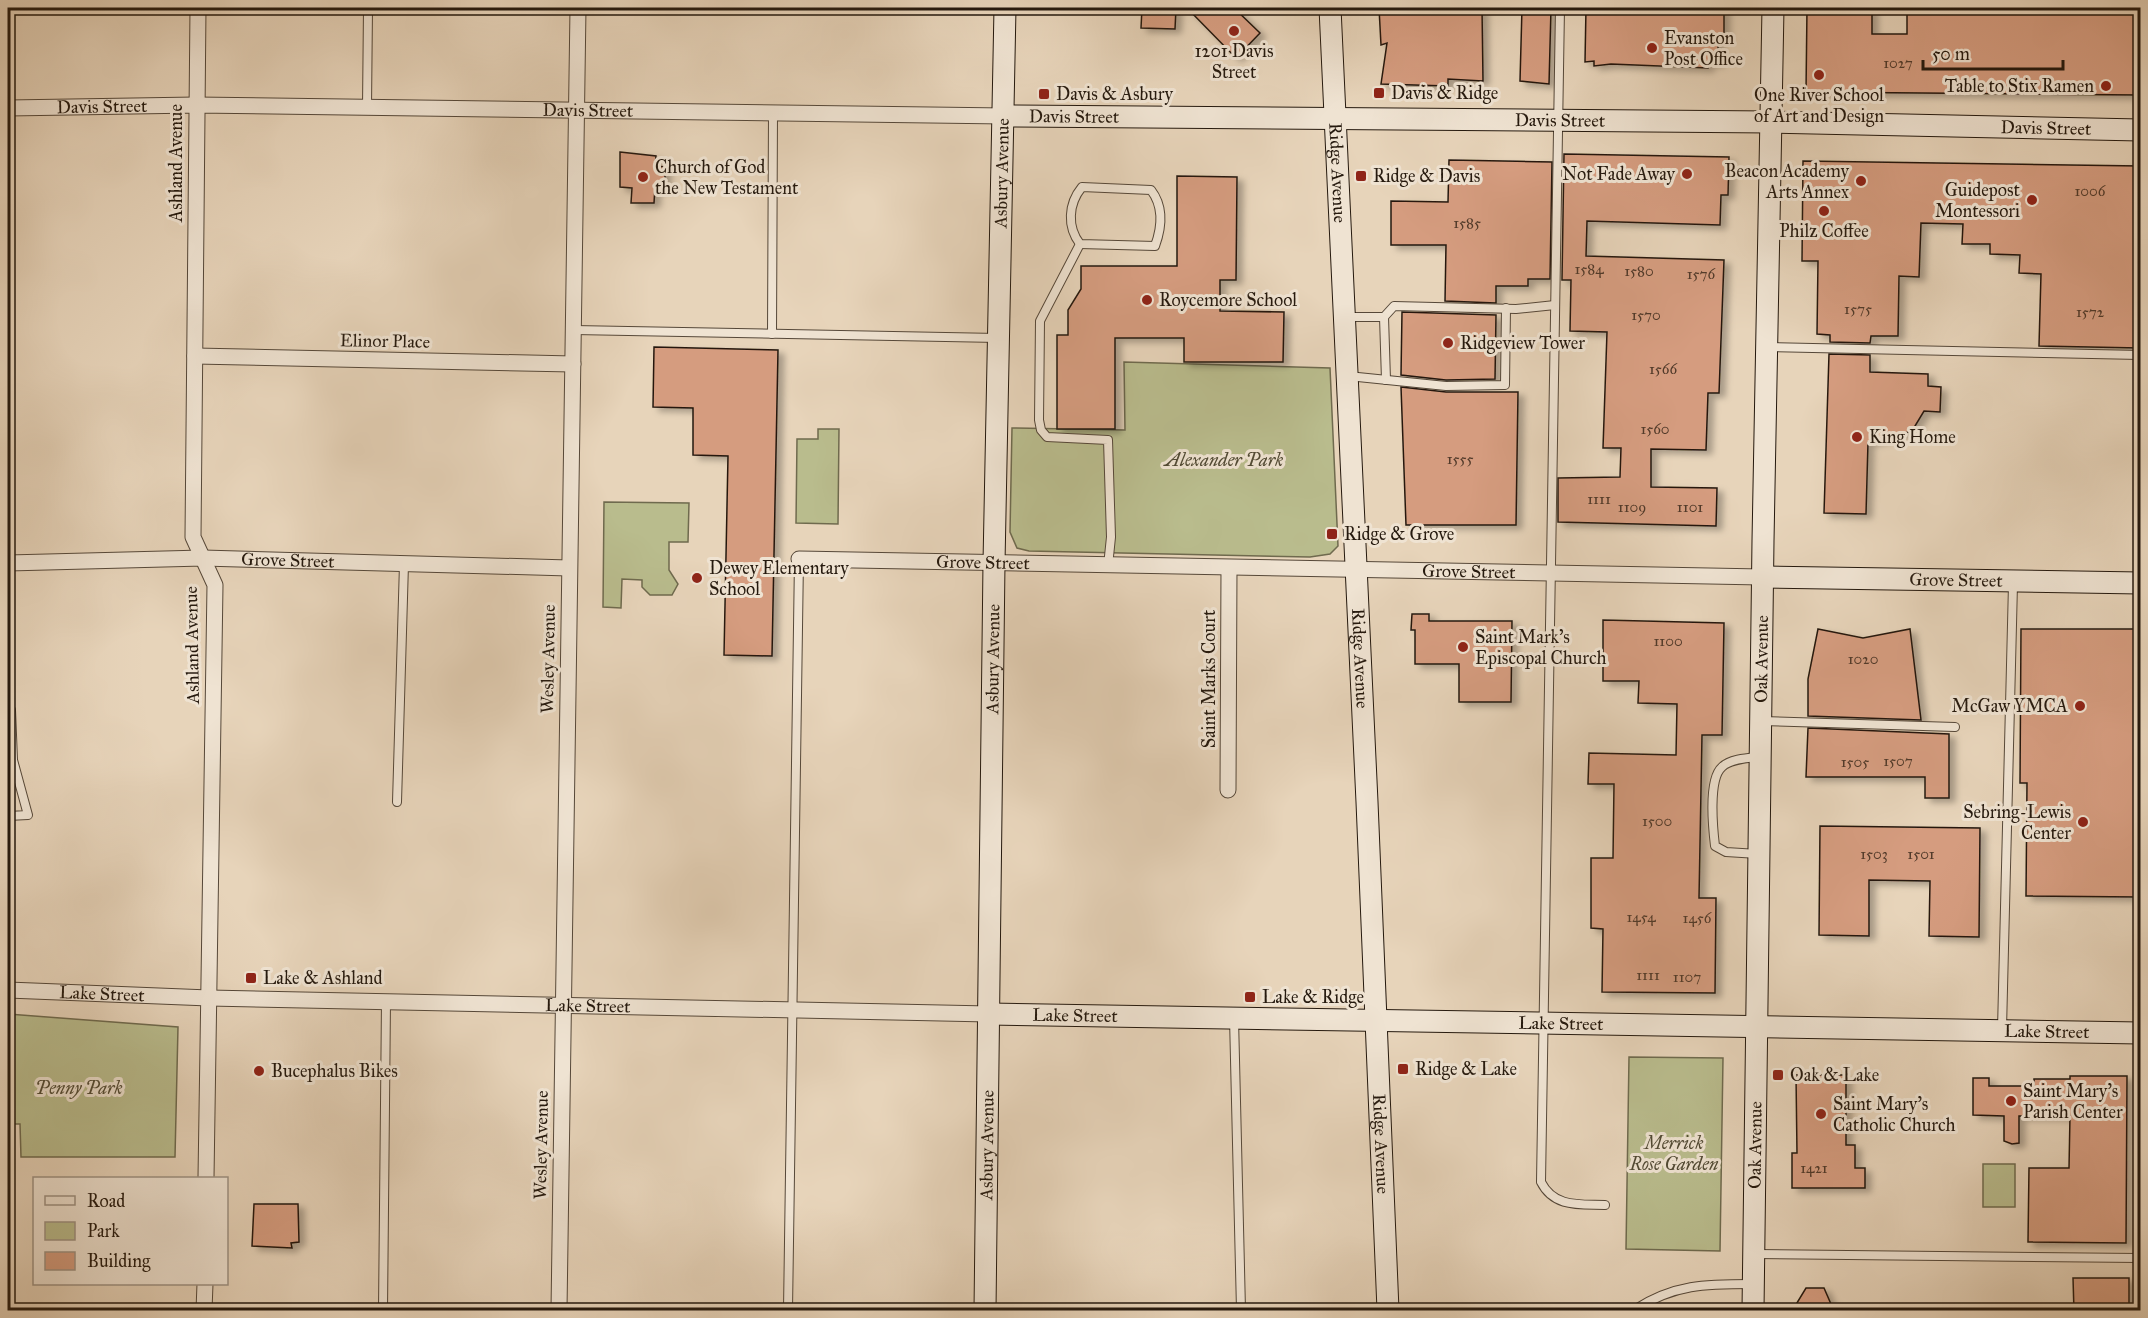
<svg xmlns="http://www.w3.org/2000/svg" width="2148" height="1318" viewBox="0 0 2148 1318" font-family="'IM FELL Great Primer',serif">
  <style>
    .green { fill: #b9bc8d; stroke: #6f6a4e; stroke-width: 1.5 }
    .building { fill: #d59c7f; stroke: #25190e; stroke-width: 1.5; filter: url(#shadow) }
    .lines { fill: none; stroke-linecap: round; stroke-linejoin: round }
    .lane-casing { stroke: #564839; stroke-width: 10 }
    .street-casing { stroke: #564839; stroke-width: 17 }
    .secondary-casing { stroke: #25190e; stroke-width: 23 }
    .lane { stroke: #efe3d2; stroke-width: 8 }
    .street { stroke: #efe3d2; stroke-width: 15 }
    .secondary { stroke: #efe3d2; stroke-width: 21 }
    .poi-dot { fill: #8f2418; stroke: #efe3d2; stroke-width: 2 }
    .labels { text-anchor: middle; stroke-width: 6; stroke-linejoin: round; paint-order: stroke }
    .number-label { font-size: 15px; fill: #513a2a }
    .poi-label { font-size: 18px; fill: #25190e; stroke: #efe3d2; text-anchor: start }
    .street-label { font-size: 18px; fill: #25190e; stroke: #efe3d2 }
    .park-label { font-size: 18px; font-style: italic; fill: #514a34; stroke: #efe3d2 }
  </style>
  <defs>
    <filter id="shadow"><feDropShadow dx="6" dy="4" stdDeviation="3" flood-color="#0004"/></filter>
  </defs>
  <rect width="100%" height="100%" fill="#e7d4ba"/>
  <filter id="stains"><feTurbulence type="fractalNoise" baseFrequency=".00333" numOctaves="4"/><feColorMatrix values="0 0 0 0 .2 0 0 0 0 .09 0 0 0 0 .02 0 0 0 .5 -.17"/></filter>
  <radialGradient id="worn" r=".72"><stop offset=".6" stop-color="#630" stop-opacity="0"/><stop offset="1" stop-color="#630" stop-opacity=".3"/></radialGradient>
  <g class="green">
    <polygon points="1124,362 1330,368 1338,546 1330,554 1310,557 1029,551 1017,548 1010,532 1012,428 1125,430"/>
    <polygon points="818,429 839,429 838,524 796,523 797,439 818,439"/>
    <polygon points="604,502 689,503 688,542 669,542 669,570 678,584 672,595 650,595 642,587 642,580 622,579 621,608 603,607"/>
    <polygon points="8,1014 178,1027 175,1157 21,1157 20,1124 8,1124"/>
    <polygon points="1629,1057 1723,1058 1720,1251 1626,1249"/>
    <rect x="1983" y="1164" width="32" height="43"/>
  </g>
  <g class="building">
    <polygon points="1142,8 1176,8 1175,29 1141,28"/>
    <polygon points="1187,8 1234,8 1260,33 1236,58"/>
    <polygon points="1379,8 1482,8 1483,81 1448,79 1448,86 1381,84 1387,43 1381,45"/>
    <polygon points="1522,8 1551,8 1549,84 1520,81"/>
    <polygon points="1586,8 1724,8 1724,35 1718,36 1718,63 1708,62 1708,68 1611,64 1594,66 1594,61 1585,62"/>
    <polygon points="1807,8 1872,8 1872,34 1907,34 1907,8 2049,8 2049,12 2140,14 2140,95 1806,92"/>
    <polygon points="620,152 656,156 655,166 665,167 665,188 655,187 654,203 631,203 632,188 620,187"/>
    <polygon points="1564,154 1729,157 1728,195 1721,195 1720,225 1587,221 1586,256 1724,260 1719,393 1708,393 1706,450 1651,449 1651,487 1717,488 1716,526 1558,522 1558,478 1620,477 1621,448 1603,448 1607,332 1570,331 1571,280 1562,280"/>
    <polygon points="1449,160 1552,162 1550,279 1528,279 1528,286 1496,286 1496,303 1445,301 1446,245 1391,245 1391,201 1448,202"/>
    <polygon points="1803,161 2140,166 2140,348 2039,346 2041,274 2019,273 2020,255 1990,254 1990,244 1962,244 1963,224 1921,223 1919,277 1899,276 1898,336 1871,336 1870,343 1830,342 1830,335 1817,334 1818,261 1802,261"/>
    <polygon points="1177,176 1237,177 1236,280 1220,280 1220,311 1284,312 1283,362 1184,362 1184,338 1115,338 1115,429 1057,429 1057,335 1068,335 1068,310 1081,289 1081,266 1177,266"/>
    <polygon points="1402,312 1496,315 1495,379 1446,380 1401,375"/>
    <polygon points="654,347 778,350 772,656 724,655 728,456 693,455 693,408 653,407"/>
    <polygon points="1829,354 1870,355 1870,372 1928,374 1928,386 1941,387 1940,412 1924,411 1912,431 1868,442 1866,514 1824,513"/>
    <polygon points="1401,387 1446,392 1518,392 1516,525 1406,525"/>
    <polygon points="1412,614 1429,614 1429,621 1512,621 1511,702 1459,702 1459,664 1415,664 1415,630 1411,630"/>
    <polygon points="1603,620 1724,623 1722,735 1702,735 1699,898 1716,898 1715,993 1602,992 1603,929 1591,928 1591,858 1613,858 1614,784 1588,784 1589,753 1676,755 1677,704 1638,703 1639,681 1603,681"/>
    <polygon points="1818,629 1863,638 1910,629 1921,720 1808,716 1808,679"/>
    <polygon points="2021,629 2140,629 2140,897 2026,896 2027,783 2020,783"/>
    <polygon points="1808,728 1949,734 1949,798 1925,798 1925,777 1806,777"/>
    <polygon points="1820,826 1980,828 1979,937 1929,936 1930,881 1869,880 1869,936 1819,935"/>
    <polygon points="1796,1075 1846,1075 1846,1145 1855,1145 1855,1168 1865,1168 1865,1188 1792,1188 1792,1153 1797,1153"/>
    <polygon points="2070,1076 2127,1076 2126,1243 2028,1242 2029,1168 2069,1168 2070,1116 2019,1116 2019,1143 2012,1144 2004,1141 2004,1116 1973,1115 1973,1078 1989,1078 1989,1086 2034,1086 2034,1079 2070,1079"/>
    <polygon points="254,1204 298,1204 299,1242 291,1243 292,1248 252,1246"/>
    <polygon points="2073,1278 2129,1278 2129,1311 2074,1311"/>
    <polygon points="1806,1288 1824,1288 1834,1311 1792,1311"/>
  </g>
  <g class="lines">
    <g class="lane-casing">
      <g id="lane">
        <path d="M1560 8 1541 1182C1554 1208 1580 1204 1605 1205"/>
        <polyline points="367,107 368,8"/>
        <path d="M1082 187 1151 190C1164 207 1162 227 1155 246L1080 244C1067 227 1068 204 1082 187Z"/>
        <polyline points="1080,244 1040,321 1039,420 1041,430 1047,437 1108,440 1111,537 1108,566"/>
        <polyline points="1347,317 1384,317 1394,306 1516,309 1555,305"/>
        <polyline points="1384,317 1386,380"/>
        <polyline points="574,330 998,338"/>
        <polyline points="772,334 773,113"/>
        <polyline points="1768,347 2140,355"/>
        <polyline points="1348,376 1446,386 1505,385 1506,308"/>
        <polyline points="1761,721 1955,727"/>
        <path d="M1758 757C1747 758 1730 759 1722 767 1708 779 1713 829 1715 846L1726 852 1758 854"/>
        <polyline points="397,802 404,564"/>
        <polyline points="8,816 28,815 13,760 11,710"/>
        <polyline points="1234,1018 1241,1310"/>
        <polyline points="2002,1029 2013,584"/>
        <polyline points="8,1142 10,1154 8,1280"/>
        <polyline points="1755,1254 2140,1258"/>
        <polyline points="383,1310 386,1001"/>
        <polyline points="788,1310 799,559"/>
        <path d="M1634 1310C1674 1284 1706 1284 1752 1284"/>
      </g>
    </g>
    <g class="street-casing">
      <g id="street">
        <polyline points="198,8 193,537 215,585 206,1178"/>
        <path id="s1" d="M8 108 196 105 1005 116"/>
        <polyline points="195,356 573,364"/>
        <path id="s2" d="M799 559 1762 577"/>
        <path id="s3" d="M8 563 203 558 569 568"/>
        <polyline points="1228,790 1229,568"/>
        <path id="s4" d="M8 990 209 998 989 1014"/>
        <polyline points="204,1310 205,1284"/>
        <polyline points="559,1310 578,8"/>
      </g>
    </g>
    <g class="secondary-casing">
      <g id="secondary">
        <path id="s5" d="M1330 8 1367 802 1388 1310"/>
        <path id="s6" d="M1005 116 1771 122 2140 130"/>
        <path id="s7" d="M1762 577 2140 583"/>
        <path id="s8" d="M989 1014 2140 1033"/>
        <path id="s9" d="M985 1310 994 563 1005 8"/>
        <path id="s10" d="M1753 1310 1763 541 1773 8"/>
      </g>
    </g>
    <use href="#lane" class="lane"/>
    <use href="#street" class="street"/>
    <use href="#secondary" class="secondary"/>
  </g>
  <g class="poi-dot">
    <circle cx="1234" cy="31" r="6"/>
    <circle cx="1652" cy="48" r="6"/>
    <circle cx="1819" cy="75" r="6"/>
    <circle cx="2106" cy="86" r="6"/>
    <rect x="1373" y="87" width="12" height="12" rx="3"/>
    <rect x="1038" y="88" width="12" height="12" rx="3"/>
    <circle cx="1687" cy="174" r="6"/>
    <rect x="1355" y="170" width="12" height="12" rx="3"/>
    <circle cx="643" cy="177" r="6"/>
    <circle cx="1861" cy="181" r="6"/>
    <circle cx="2032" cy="200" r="6"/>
    <circle cx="1824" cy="211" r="6"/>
    <circle cx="1147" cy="300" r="6"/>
    <circle cx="1448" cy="343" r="6"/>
    <circle cx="1857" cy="437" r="6"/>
    <rect x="1326" y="528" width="12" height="12" rx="3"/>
    <circle cx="697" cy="578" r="6"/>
    <circle cx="1463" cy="647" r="6"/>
    <circle cx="2080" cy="706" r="6"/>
    <circle cx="2083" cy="822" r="6"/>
    <rect x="245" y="972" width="12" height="12" rx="3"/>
    <rect x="1244" y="991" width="12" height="12" rx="3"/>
    <rect x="1397" y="1063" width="12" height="12" rx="3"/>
    <circle cx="259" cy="1071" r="6"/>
    <rect x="1772" y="1069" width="12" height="12" rx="3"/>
    <circle cx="2011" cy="1101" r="6"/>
    <circle cx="1821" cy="1114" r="6"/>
  </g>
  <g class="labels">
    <g class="number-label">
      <text x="1898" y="68">1027</text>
      <text x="2090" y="196">1006</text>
      <text x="1467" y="228">1585</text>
      <text x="1589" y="274">1584</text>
      <text x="1639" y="276">1580</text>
      <text x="1701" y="279">1576</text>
      <text x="1858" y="314">1575</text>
      <text x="2090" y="317">1572</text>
      <text x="1646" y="320">1570</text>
      <text x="1663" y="374">1566</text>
      <text x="1655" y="434">1560</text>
      <text x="1460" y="464">1555</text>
      <text x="1599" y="504">1111</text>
      <text x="1632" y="512">1109</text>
      <text x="1690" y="512">1101</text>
      <text x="1668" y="646">1100</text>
      <text x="1863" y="664">1020</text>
      <text x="1898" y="766">1507</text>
      <text x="1855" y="767">1505</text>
      <text x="1657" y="826">1500</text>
      <text x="1874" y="859">1503</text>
      <text x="1921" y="859">1501</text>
      <text x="1641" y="922">1454</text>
      <text x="1697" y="923">1456</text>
      <text x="1648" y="980">1111</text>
      <text x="1687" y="982">1107</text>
      <text x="1814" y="1173">1421</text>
    </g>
    <g class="poi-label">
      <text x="1664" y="44">Evanston<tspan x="1664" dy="21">Post Office</tspan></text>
      <text x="1234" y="57" text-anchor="middle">1201 Davis<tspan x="1234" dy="21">Street</tspan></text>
      <text x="2094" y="92" text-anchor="end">Table to Stix Ramen</text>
      <text x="1391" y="99">Davis &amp; Ridge</text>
      <text x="1056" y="100">Davis &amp; Asbury</text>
      <text x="1819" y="101" text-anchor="middle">One River School<tspan x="1819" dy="21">of Art and Design</tspan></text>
      <text x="655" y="173">Church of God<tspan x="655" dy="21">the New Testament</tspan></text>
      <text x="1849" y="177" text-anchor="end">Beacon Academy<tspan x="1849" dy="21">Arts Annex</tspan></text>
      <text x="1675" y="180" text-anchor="end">Not Fade Away</text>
      <text x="1373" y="182">Ridge &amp; Davis</text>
      <text x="2020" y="196" text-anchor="end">Guidepost<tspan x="2020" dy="21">Montessori</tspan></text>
      <text x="1824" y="237" text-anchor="middle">Philz Coffee</text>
      <text x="1159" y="306">Roycemore School</text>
      <text x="1460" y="349">Ridgeview Tower</text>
      <text x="1869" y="443">King Home</text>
      <text x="1344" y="540">Ridge &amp; Grove</text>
      <text x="709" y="574">Dewey Elementary<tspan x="709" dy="21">School</tspan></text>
      <text x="1475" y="643">Saint Mark's<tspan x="1475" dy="21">Episcopal Church</tspan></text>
      <text x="2068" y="712" text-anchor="end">McGaw YMCA</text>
      <text x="2071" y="818" text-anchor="end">Sebring-Lewis<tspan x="2071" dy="21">Center</tspan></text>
      <text x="263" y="984">Lake &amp; Ashland</text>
      <text x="1262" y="1003">Lake &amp; Ridge</text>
      <text x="1415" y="1075">Ridge &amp; Lake</text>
      <text x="271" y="1077">Bucephalus Bikes</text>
      <text x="1790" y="1081">Oak &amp; Lake</text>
      <text x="2023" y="1097">Saint Mary's<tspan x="2023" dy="21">Parish Center</tspan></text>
      <text x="1833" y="1110">Saint Mary's<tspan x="1833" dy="21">Catholic Church</tspan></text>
    </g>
    <g class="street-label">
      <text dy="6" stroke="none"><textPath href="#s1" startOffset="94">Davis Street</textPath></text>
      <text dy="6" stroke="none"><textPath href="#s1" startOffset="580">Davis Street</textPath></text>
      <text dy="6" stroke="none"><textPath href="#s6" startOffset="69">Davis Street</textPath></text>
      <text dy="6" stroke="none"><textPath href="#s6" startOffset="555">Davis Street</textPath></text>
      <text dy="6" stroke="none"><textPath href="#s6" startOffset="1041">Davis Street</textPath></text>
      <text transform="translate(176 163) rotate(-90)" y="6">Ashland Avenue</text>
      <text dy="6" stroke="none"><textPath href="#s9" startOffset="1137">Asbury Avenue</textPath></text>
      <text dy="6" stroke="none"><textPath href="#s5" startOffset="165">Ridge Avenue</textPath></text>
      <text transform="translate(385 341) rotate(1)" y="6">Elinor Place</text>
      <text dy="6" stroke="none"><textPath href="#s3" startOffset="280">Grove Street</textPath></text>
      <text dy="6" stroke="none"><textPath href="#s2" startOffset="184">Grove Street</textPath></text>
      <text dy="6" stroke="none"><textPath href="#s2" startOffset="670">Grove Street</textPath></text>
      <text dy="6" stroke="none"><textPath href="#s7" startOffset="194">Grove Street</textPath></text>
      <text transform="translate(192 645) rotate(-91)" y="6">Ashland Avenue</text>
      <text transform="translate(548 659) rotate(-89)" y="6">Wesley Avenue</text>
      <text dy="6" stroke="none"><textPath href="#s9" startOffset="651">Asbury Avenue</textPath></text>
      <text dy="6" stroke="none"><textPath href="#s5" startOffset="651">Ridge Avenue</textPath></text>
      <text dy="6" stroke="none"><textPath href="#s10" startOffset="651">Oak Avenue</textPath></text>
      <text transform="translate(1209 679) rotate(-90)" y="6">Saint Marks Court</text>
      <text dy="6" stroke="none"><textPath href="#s4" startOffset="94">Lake Street</textPath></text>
      <text dy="6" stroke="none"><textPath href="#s4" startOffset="580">Lake Street</textPath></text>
      <text dy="6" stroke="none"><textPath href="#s8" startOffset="86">Lake Street</textPath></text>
      <text dy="6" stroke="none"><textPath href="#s8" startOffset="572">Lake Street</textPath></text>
      <text dy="6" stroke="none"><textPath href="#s8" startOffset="1058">Lake Street</textPath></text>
      <text dy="6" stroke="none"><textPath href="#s5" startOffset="1137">Ridge Avenue</textPath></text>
      <text transform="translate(541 1145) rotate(-89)" y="6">Wesley Avenue</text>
      <text dy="6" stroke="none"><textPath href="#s9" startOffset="165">Asbury Avenue</textPath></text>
      <text dy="6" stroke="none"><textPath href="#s10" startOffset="165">Oak Avenue</textPath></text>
    </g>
    <g class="park-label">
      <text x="1224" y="466">Alexander Park</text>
      <text x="79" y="1094">Penny Park</text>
      <text x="1674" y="1149">Merrick<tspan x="1674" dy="21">Rose Garden</tspan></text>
    </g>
  </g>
  <rect width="2148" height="1318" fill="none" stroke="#e7d4ba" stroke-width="30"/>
  <rect x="9" y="9" width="2130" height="1300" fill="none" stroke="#25190e" stroke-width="3"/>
  <rect x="15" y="15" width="2118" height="1288" fill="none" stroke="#25190e" stroke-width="1.5"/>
  <rect x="33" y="1177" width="195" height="108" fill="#efe3d2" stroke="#9e9284" stroke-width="1.5"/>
  <rect x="45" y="1196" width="30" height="9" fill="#efe3d2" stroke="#9e9284" stroke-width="1.5"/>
  <text x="87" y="1207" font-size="18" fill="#25190e">Road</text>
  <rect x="45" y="1222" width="30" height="18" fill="#b9bc8d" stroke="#9e9284" stroke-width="1.5"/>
  <text x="87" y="1237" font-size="18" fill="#25190e">Park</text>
  <rect x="45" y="1252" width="30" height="18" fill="#d59c7f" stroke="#9e9284" stroke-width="1.5"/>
  <text x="87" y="1267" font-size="18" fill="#25190e">Building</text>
  <path d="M1923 60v9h140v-9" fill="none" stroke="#25190e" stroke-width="3"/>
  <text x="1932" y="60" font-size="18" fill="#25190e" stroke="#efe3d2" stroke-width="4.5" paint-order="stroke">50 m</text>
  <rect width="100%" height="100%" filter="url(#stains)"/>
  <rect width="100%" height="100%" fill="url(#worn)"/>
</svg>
